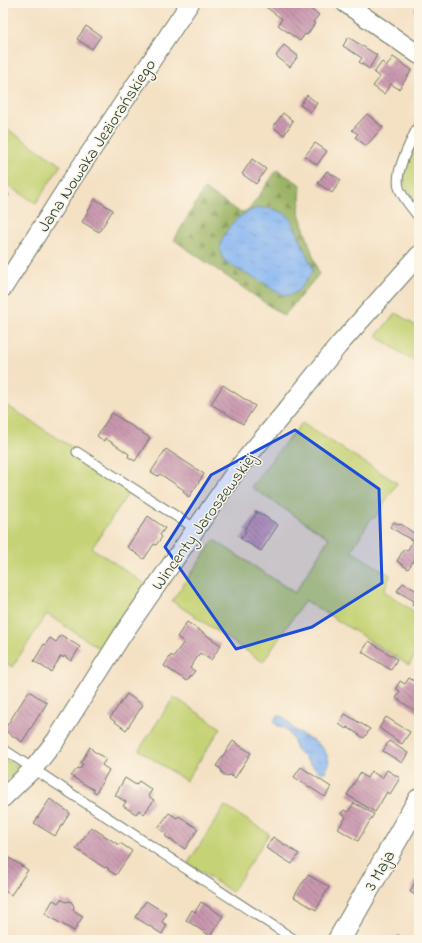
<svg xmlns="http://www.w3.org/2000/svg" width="422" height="943" viewBox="0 0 422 943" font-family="'Indie Flower',sans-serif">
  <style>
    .green { fill: #c5d274; stroke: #728854 }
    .forest { fill: url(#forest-firs); stroke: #5e784d }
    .water { fill: url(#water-ripples); stroke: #537a93 }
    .building { fill: url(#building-back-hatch) }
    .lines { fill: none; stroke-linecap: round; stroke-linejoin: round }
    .service-casing { stroke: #6a7666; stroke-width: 11 }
    .minor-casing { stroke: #6a7666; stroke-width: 20 }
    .tertiary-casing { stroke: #6a7666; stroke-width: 24 }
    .service { stroke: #fff; stroke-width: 9 }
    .minor { stroke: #fff; stroke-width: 18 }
    .tertiary { stroke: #fff; stroke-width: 22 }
    .marked { fill: #1d4ed8; fill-opacity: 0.2; stroke: #1d4ed8; stroke-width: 3; stroke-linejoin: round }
    .labels { text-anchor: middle; stroke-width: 3; stroke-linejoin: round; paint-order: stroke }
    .street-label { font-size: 17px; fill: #1f3d34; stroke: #fcf5e5 }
  </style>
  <defs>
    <pattern id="forest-firs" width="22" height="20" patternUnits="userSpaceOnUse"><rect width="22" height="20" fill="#9cb466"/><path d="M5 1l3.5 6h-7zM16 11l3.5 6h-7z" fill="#7f9455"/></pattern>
    <pattern id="water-ripples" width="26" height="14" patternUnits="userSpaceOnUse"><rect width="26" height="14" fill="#87b6f2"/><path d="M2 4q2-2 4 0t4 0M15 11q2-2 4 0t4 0" fill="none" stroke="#6e95c5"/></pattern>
    <pattern id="building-back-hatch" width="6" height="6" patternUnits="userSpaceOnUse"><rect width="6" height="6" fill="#c997af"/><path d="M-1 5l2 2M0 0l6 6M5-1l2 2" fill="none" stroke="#a37c8f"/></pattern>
  </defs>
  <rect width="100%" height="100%" fill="#fcf5e5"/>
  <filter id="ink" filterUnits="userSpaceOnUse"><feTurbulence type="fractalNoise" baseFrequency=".025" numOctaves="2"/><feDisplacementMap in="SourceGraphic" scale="8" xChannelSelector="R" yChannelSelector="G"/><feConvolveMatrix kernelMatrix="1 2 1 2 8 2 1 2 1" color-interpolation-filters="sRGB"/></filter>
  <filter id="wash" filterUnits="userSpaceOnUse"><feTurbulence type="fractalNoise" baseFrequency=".012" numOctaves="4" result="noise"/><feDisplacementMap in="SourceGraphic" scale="16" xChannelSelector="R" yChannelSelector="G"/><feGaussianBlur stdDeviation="0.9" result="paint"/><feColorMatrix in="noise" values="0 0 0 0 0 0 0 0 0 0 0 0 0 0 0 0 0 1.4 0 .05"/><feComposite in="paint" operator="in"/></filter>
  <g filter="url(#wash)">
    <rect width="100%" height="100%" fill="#f4e1c4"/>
    <g class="green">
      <polygon points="3,126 61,165 36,203 3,182"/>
      <polygon points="419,136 419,208 404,183 405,164"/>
      <polygon points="396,313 419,328 419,365 376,336"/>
      <polygon points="3,403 76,450 73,456 129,492 92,548 147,585 115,628 102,650 47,614 12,667 3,661"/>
      <polygon points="302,423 397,483 375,518 372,517 351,551 390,575 384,591 419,615 419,648 409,665 305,600 263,662 172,601 214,540 295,593 329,538 251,487 276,454"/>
      <polygon points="174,697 221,728 186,781 139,750"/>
      <polygon points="3,758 19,768 3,784"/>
      <polygon points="225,806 269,834 232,892 188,863"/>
    </g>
    <polygon class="forest" points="277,170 301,185 299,213 319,274 284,316 174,240 204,189 240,212 248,211"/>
    <g class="water">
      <path d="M257 208C268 208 279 209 288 216 294 221 306 255 311 264L313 270 311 274C306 280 299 294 290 295 279 297 269 286 260 281 251 276 231 267 225 261 213 248 227 227 238 218 244 213 251 211 257 208Z"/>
      <path d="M277 716C286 715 288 724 294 729 307 740 327 742 329 764L325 772H321L317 770 295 748 294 741 286 729 278 726 274 723 275 719Z"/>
    </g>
    <g id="blocks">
      <g class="building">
        <polygon points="268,3 291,3 293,4 302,3 319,15 313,22 315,23 307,35 305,34 300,41 278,25 282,19 266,7"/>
        <polygon points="419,3 419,15 414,11"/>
        <polygon points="86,26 101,36 92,49 77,39"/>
        <polygon points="348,37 377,55 369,69 359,62 362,58 343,46"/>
        <polygon points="284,45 298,56 290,67 276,56"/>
        <polygon points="393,57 412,70 399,89 391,84 384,94 373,86 380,77 374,73 382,62 387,66"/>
        <polygon points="307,95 317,103 311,112 300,105"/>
        <polygon points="283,113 293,121 284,135 273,127"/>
        <polygon points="367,114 383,127 366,146 355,137 358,134 352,130"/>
        <polygon points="315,143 327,151 317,165 305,156"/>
        <polygon points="252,159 266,169 256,184 242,174"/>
        <polygon points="327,171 341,180 332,193 318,183"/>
        <polygon points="3,191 9,195 3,205"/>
        <polygon points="95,199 113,210 99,232 82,222"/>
        <polygon points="223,385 255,406 243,424 211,404"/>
        <polygon points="112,413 150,438 135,461 128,457 129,454 105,438 104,441 97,436"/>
        <polygon points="166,449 204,474 189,497 183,492 184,490 160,474 158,476 151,472"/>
        <polygon points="256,511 278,525 261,551 240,538 240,537 242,538 246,531 244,530 257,513 255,512"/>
        <polygon points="148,516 165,528 160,535 162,537 156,545 154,544 144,559 127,547"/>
        <polygon points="394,522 400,525 401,524 419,537 415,542 419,545 419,559 416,557 408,569 397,561 404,549 407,551 413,541 390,527"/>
        <polygon points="403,583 419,592 419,610 412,605 414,601 397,591"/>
        <polygon points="187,622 221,645 211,660 200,653 190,668 195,671 187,681 164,666 171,655 173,657 184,642 177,637"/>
        <polygon points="61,635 80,647 71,661 64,656 63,658 61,656 51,672 34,661 44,644 45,645 50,638 56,642"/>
        <polygon points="369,641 397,659 391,670 362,652"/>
        <polygon points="409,678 419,684 419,708 417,712 396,698 400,691 396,688 400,681 405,684"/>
        <polygon points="29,691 47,703 22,742 4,730"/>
        <polygon points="127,694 143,705 126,730 110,718"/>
        <polygon points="345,714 370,729 364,738 347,727 346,729 339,724"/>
        <polygon points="386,717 410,732 402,744 379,728"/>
        <polygon points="233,741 251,753 235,778 230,775 226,776 222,773 221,769 216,766"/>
        <polygon points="389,741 408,753 402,763 383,751"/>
        <polygon points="90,747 92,749 92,750 106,759 102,765 109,770 96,793 93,791 94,790 71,776 78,768 80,769 83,764 81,762"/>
        <polygon points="301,767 331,787 325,797 294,777"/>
        <polygon points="387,770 400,778 390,794 387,792 375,812 347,795 360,773 367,778 371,771 382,778"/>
        <polygon points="125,778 136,785 139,781 152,790 148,796 154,800 144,814 139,810 136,814 123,806 126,802 115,795"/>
        <polygon points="50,799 70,813 55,836 34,823"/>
        <polygon points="354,803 374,814 358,841 338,829 346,817 341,814 344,810 348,812"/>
        <polygon points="169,813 177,818 179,816 198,829 185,849 165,836 167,834 158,828"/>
        <polygon points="91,827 119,845 120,843 132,851 116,875 108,870 109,869 106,867 105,868 76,849"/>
        <polygon points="273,837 299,854 292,864 266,848"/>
        <polygon points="3,854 28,870 11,895 3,890"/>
        <polygon points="419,874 419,897 410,892"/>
        <polygon points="308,875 329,887 316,910 294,897 302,883 303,883"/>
        <polygon points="61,899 66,902 70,901 73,904 74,907 73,910 83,916 74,931 45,914 53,900 58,903"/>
        <polygon points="146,901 167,914 162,922 167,925 162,934 135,917"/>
        <polygon points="201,902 223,916 210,936 186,920 192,910 195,912"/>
        <polygon points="398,935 406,940 395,940"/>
      </g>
    </g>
  </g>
  <g filter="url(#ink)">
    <use href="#blocks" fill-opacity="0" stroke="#6a7666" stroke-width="1"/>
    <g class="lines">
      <g class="service-casing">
        <g id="service">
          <path d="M419 124C412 140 392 174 400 190 404 200 413 209 419 218"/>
          <polyline points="77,452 196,529"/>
          <polyline points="3,749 295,940"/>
        </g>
      </g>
      <g class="minor-casing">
        <g id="minor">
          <polyline points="345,3 419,55"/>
          <polyline points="3,288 71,181 190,3"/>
          <polyline points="3,798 33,769 56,740 123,634 238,468 285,412 338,346 419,255"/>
        </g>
      </g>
      <g class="tertiary-casing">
        <polyline id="tertiary" points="339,940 419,800"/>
      </g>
      <use href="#service" class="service"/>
      <use href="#minor" class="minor"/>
      <use href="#tertiary" class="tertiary"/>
    </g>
  </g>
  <path class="marked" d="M295 430 379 489 382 583 312 627 236 649 165 547 211 475Z"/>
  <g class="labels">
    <g class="street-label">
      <text transform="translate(96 145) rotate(-57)" y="6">Jana Nowaka Jeziorańskiego</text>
      <text transform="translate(203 521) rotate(-54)" y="6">Wincenty Jaroszewskiej</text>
      <text transform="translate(379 870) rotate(-60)" y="6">3 Maja</text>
    </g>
  </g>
  <rect width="422" height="943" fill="none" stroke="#fcf5e5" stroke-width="16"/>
</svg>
